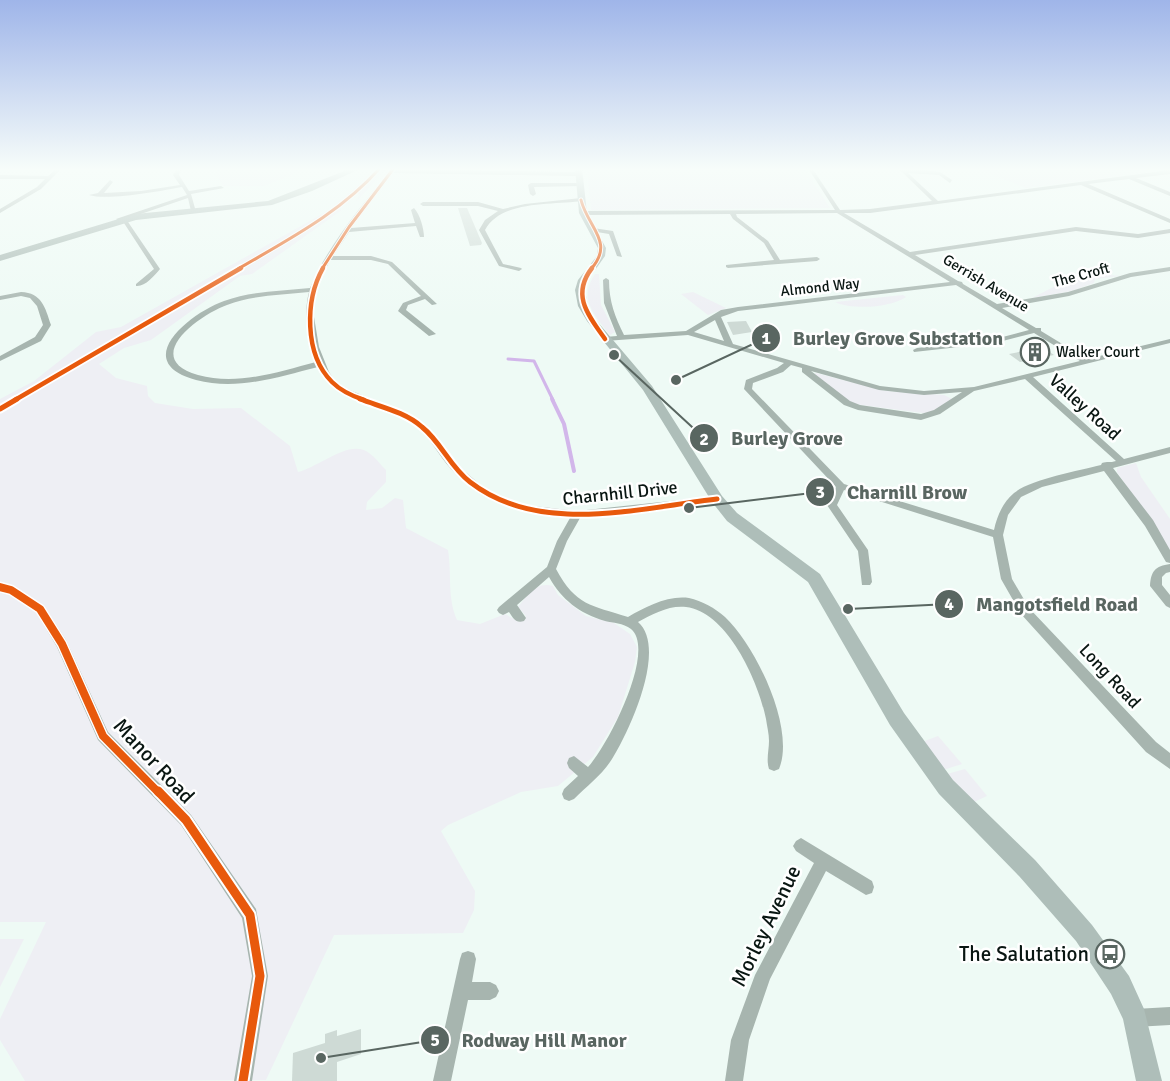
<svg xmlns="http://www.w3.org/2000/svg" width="1170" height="1081" viewBox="0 0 1170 1081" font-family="Signika,sans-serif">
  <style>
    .green { fill: #eeeff4 }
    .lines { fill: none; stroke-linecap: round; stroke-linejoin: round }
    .stream-far1 { stroke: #d2b6ea; stroke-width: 3 }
    .stream { stroke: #d2b6ea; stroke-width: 4 }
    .building { fill: #cedad5 }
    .street { fill: #a7b5af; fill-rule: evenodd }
    .secondary { fill: #aebeb9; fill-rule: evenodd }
    .primary { fill: #a7b8b2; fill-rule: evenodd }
    .cycleway-far4-casing { stroke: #fff; stroke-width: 5 }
    .cycleway-far3-casing { stroke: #fff; stroke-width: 8 }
    .cycleway-far2-casing { stroke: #fff; stroke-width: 9 }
    .cycleway-far1-casing { stroke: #fff; stroke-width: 11 }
    .cycleway-casing { stroke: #fff; stroke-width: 13 }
    .cycleway-far4 { stroke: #e8590c; stroke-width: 3 }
    .cycleway-far3 { stroke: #e8590c; stroke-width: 4.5 }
    .cycleway-far2 { stroke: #e8590c; stroke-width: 5 }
    .cycleway-far1 { stroke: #e8590c; stroke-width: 8 }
    .cycleway { stroke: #e8590c; stroke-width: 9 }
    .labels { text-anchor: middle; stroke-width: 5; stroke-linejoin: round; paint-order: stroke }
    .far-street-label { font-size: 15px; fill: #091612; stroke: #fff }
    .far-poi-label { font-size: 15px; fill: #091612; stroke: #fff; text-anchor: start }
    .street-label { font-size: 18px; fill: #091612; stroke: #fff }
    .near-street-label { font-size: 21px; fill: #091612; stroke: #fff }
    .near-poi-label { font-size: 21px; fill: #091612; stroke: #fff; text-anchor: end }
    .leader { fill: none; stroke: #596661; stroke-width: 2 }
    .callout-dot { fill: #596661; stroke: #fff; stroke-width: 2 }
    .mark-label { font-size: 18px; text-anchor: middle; font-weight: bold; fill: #fff }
    .callout-label { font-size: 20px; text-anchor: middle; font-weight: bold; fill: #596661; stroke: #fff; stroke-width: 5; stroke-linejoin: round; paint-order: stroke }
  </style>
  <rect width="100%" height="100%" fill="#eefaf5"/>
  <g class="green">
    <polygon points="218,168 309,168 264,186 223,186 217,175"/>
    <path d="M373 168H387L356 202 360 194H354L338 209 342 210 252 274 240 276 151 340 124 348 99 364 116 378 147 386 148 396 155 403 193 409 241 408 290 446 298 472C318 468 350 438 369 453 375 457 380 464 386 470V482L367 502 366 510 382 508 395 498 403 500 406 528 448 550C452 575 447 597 457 620L480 624 505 614 519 622 526 616 518 607C528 595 536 581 553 586L558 595 586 616 614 623 630 634 637 647 635 662 618 717 593 757 558 786 521 792 448 825 441 831 475 891 474 910 463 933 334 935 266 1080 25 1081 0 1040V1019L46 922H0V399L34 381 96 332 121 327 331 209 363 181Z"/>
    <polygon points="587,168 804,168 830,208 591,210"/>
    <polygon points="975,168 1139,168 1150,172 1026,188"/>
    <path d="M595 274H599L601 305 615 332 610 335C594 314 578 299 595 274Z"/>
    <polygon points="1098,274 1121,276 1095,279 1094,283 1072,291 1032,298 1073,277"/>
    <polygon points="693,292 726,308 708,315 681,294"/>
    <path d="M903 295 906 297C890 308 852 310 835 302Z"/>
    <polygon points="816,373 886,391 944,395 952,399 932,412 923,413 861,405 852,403 813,374"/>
    <polygon points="1136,463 1141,477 1170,519 1170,550 1117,472 1117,468"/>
    <polygon points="938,736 962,764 940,771 922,742"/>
    <polygon points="965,769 987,796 974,802 947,774"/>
    <polygon points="0,939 24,939 0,987"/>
  </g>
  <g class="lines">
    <polyline class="stream-far1" points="508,359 534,361 553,400"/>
    <polyline class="stream" points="552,399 564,424 574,471"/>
  </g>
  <g class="building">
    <polygon points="458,208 467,208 482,243 481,245 470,246"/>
    <polygon points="746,321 752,332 733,335 727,322"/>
    <polygon points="1038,344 1054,355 1020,362 1009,354 1024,351 1020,348"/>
    <polygon points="361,1029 361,1054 337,1062 337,1081 292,1081 293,1053 325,1043 325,1034 337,1030 337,1036"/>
  </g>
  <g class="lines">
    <g class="street">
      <polygon points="58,168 62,168 41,189 0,213 0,209 37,187 45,179 0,179 0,175 48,176"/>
      <path d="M177 168H181L179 175 189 191 221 186 224 188 191 194 196 212 191 211 188 198 126 219 160 269C154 276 145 287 136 286V284L154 269 122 220 119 221 116 219 187 195 182 187C161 191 107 201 89 195L98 193 110 180 113 182 104 193 141 191 180 185 173 175Z"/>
      <path d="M392 168H396L395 170 578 172 581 174 578 176 393 173 351 228 415 223 411 210 414 208C420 214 424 229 424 237H420L416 226 349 232 333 256H371L392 262 437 304 432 305 425 299 408 305 406 310 436 334 429 336 398 311 403 303 421 296 388 264 371 260H330L316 289 313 311 319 347 329 372 335 381 347 389 408 414 426 425 457 465 483 487 498 495 525 505 577 511 717 496 720 497 722 499 717 502 580 518 567 541 556 569C576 606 591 605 628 617 645 607 668 595 689 598 702 601 715 608 725 617 755 645 796 728 779 769L774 771 769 769C766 760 769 750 769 741 769 734 767 726 766 719 759 683 728 612 686 607 669 605 653 614 638 622 668 648 629 732 612 759 602 775 587 786 574 799L569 801 564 799 562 794 564 789 578 776 569 768 567 763 569 758 574 756 588 767C607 747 657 651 631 629 623 623 613 623 605 621 579 613 562 600 549 577L517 605 526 618 524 621C516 624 513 618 509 612L503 615 499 613 497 610 499 607 547 567 557 541 570 518C526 516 481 504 451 469 438 455 430 436 413 424 381 402 338 405 318 367 278 377 237 391 196 380 129 362 190 313 224 301 252 291 281 291 310 288 329 243 362 206 392 168ZM309 292C303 315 308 341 316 362 278 372 237 386 198 375 140 358 199 315 227 305 253 295 282 295 309 292Z"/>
      <path d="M808 168H812L840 210 870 209 932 201 898 168 940 172 952 180 950 183 939 175 908 173 938 201 1170 170V174L1136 178 1170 192V196L1129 179 1088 184 1170 219V223L1081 185 870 213H844L910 252 1076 227 1138 234 1170 229V233L1138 238 1076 231 915 255 958 281 962 282 963 284 997 304 1068 292 1130 273 1170 267V271L1131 277 1069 296 1002 308 1036 328H1041V331L1087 359 1170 339V343L1033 377 1124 459 1170 447V453L1113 468 1153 520 1170 550V563L1166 562 1145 526 1104 471 1042 487 1021 497 1008 515 1003 535 1012 579 1029 608 1156 742 1170 753V769L1146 752 1021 614 1001 579 993 537 844 490 837 505 868 550 872 582 870 585H862L858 551 827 505 836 487 744 389 746 380 777 368 784 363 688 335 605 341 601 339 605 337 617 336 604 303 603 280 606 278 609 280C609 301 615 317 624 335L686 331 721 310 738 307 950 282 837 213 736 214 737 217 768 241 780 260 817 257 820 259 817 261 728 268 726 267V265L774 260 764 243 733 219 730 214 583 215 580 213 583 211 835 210ZM956 285 1029 330 995 339 917 348 913 350 914 352 995 343 1034 333 1080 361 974 387 924 391 880 386 733 344 721 317 738 311ZM715 320 724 341 694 332ZM791 365 802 368V372L844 405 858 410 921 420 940 414 974 391 1025 379 1116 461C1110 463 1107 461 1102 463L1101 465C1078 471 1031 479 1014 493 1003 502 997 516 994 530L844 484 752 389 753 383 783 372ZM811 371 879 390 924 395 962 392 934 410 921 414 860 405 850 401Z"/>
      <polygon points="579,183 581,186 534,187 536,194 533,196 530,194 528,185 531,183"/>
      <path d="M581 198 583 199V201C553 205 501 200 485 230L503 264 521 268 522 269 519 271 499 266 479 230 485 220 498 211 478 206H423L420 204 423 202H478L503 209 525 204Z"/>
      <polygon points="593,228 613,231 622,257 617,256 609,234 591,231 591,229"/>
      <path d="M21 292C42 293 45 307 51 325L41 341 0 361V356L35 337 43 325 37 306 30 298 21 296 0 300V296Z"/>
      <path d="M1170 564V572L1166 573 1162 577V585L1170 595V608L1166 606 1150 586C1151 571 1155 566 1170 564Z"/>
      <polygon points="0,583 15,587 44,606 66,640 108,732 191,815 256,909 268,976 252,1081 234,1081 252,976 242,918 181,825 98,740 57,647 36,612 8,594 0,591"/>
      <polygon points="801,838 872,881 874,887 872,893 866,895 826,871 770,979 749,1040 743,1081 725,1081 731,1040 755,975 814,863 796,851 793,846 796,841"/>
      <polygon points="468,951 474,953 476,959 472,982 490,982 496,985 499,991 496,997 490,1000 468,1000 451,1081 433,1081 460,959 462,953"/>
      <polygon points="1170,1007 1170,1025 1135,1027 1129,1024 1126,1018 1129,1012 1135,1009"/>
    </g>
    <polygon class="secondary" points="575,168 582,168 587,213 606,248 605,256 588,280 585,290 588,306 596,320 652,386 722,496 737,513 820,574 904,713 953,780 1035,860 1092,925 1129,976 1144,1009 1162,1081 1136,1081 1123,1019 1111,994 1076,941 1019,876 939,794 890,725 808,582 727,521 712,502 643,390 587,321 578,306 575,290 578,280 597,256 598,248 579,213"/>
    <polygon class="primary" points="352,168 362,168 312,191 272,205 136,220 0,261 0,255 135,214 268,201"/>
    <g class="cycleway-far4-casing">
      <g id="cycleway-far4">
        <path d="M581 200C588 228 615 242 591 269"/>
        <path d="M238 269C289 239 340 213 380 168"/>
        <polyline points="322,269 349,227 394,168"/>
      </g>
    </g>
    <g class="cycleway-far3-casing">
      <g id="cycleway-far3">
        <path d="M323 268C305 300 304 354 332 382 341 391 352 396 364 400"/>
        <path d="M592 268C571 295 588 315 605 339"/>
        <polyline points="15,400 241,268"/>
      </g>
    </g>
    <g class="cycleway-far2-casing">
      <g id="cycleway-far2">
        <path d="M360 399C381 407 405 412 422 427 441 442 450 467 470 482 540 536 637 508 717 499"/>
        <polyline points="0,409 17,399"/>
      </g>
    </g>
    <g class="cycleway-far1-casing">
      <polyline id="cycleway-far1" points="0,587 11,590 40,609 62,644 103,736 159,793"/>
    </g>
    <g class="cycleway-casing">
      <polyline id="cycleway" points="158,791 186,820 250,915 260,976 243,1081"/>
    </g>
    <use href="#cycleway-far4" class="cycleway-far4"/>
    <use href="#cycleway-far3" class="cycleway-far3"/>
    <use href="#cycleway-far2" class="cycleway-far2"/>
    <use href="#cycleway-far1" class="cycleway-far1"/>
    <use href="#cycleway" class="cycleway"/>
  </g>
  <linearGradient id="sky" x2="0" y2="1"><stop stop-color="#9fb5e9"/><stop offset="0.53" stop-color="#f7fdfa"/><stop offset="1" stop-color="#f7fdfa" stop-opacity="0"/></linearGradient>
  <rect width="1170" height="319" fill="url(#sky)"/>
  <defs>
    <g id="building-ring" transform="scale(1.5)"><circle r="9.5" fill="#fff" stroke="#596661" stroke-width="1.5"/><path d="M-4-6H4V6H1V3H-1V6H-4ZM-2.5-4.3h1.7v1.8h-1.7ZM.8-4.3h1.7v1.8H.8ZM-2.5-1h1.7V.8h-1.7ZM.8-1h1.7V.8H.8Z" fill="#596661"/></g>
    <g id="bus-ring" transform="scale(1.5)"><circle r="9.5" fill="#fff" stroke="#596661" stroke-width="1.5"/><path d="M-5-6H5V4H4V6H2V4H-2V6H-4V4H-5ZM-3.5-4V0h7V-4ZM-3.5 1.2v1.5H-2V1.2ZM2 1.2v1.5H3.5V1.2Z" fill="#596661"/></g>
  </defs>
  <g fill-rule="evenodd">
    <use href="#building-ring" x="1035" y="352"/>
    <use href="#bus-ring" x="1110" y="954"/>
  </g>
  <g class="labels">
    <g class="far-street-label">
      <text transform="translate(1081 275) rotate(-15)" y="5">The Croft</text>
      <text transform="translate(986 283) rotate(31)" y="5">Gerrish Avenue</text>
      <text transform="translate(820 287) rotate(-6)" y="5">Almond Way</text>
    </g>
    <g class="far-poi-label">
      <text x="1056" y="357">Walker Court</text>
    </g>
    <g class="street-label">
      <text transform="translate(1085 407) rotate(42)" y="6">Valley Road</text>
      <text transform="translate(620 493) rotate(-6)" y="6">Charnhill Drive</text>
      <text transform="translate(1110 676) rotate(47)" y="6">Long Road</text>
    </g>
    <g class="near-street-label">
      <text transform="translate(154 761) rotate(47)" y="7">Manor Road</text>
      <text transform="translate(766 926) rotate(-64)" y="7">Morley Avenue</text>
    </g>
    <g class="near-poi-label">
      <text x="1089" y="961">The Salutation</text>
    </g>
  </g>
  <path class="leader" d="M676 380L766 338M614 355L704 438M689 508L820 492M848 609L949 604M321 1058L435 1040"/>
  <g class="callout-dot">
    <circle cx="676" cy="380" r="6"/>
    <circle cx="614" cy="355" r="6"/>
    <circle cx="689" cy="508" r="6"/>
    <circle cx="848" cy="609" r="6"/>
    <circle cx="321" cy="1058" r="6"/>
    <circle cx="766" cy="338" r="15"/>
    <circle cx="704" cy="438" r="15"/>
    <circle cx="820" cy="492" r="15"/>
    <circle cx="949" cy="604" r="15"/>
    <circle cx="435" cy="1040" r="15"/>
  </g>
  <g class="mark-label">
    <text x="766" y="344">1</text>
    <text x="704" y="445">2</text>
    <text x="820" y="498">3</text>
    <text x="949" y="610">4</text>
    <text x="435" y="1046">5</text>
  </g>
  <g class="callout-label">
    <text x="898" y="345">Burley Grove Substation</text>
    <text x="787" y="445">Burley Grove</text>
    <text x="907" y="499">Charnill Brow</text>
    <text x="1057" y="611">Mangotsfield Road</text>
    <text x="544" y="1047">Rodway Hill Manor</text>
  </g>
</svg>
